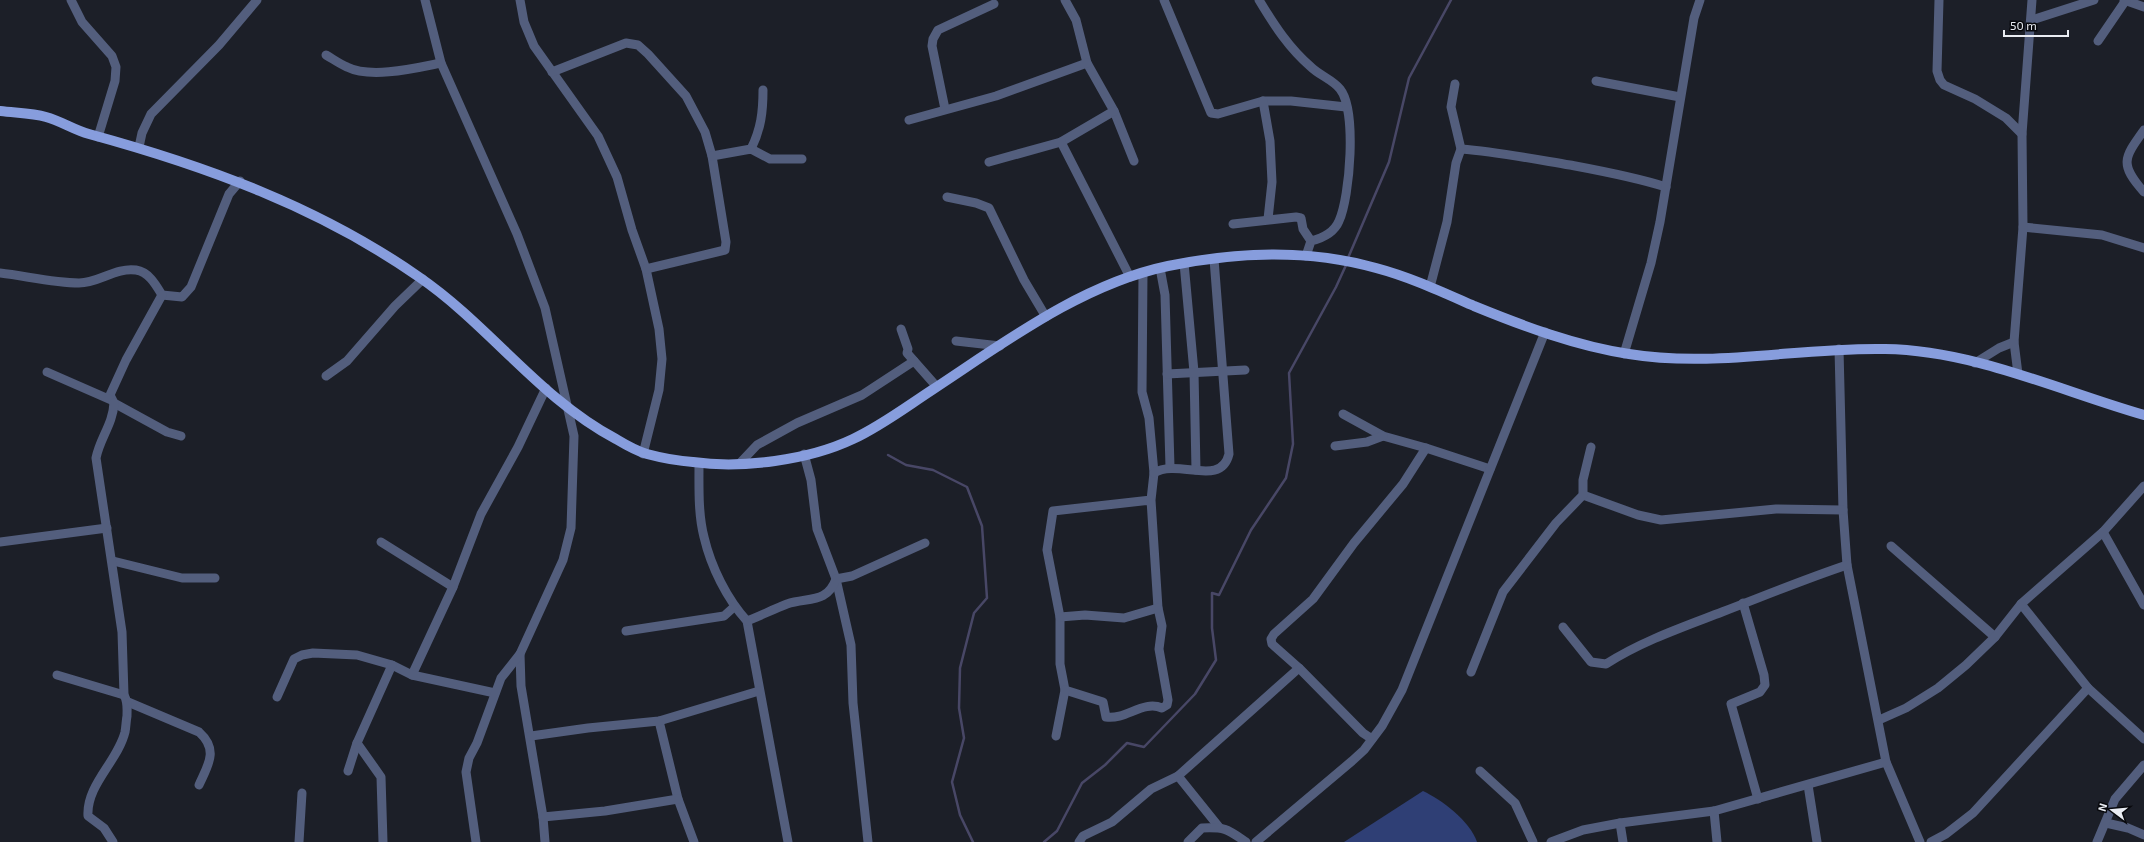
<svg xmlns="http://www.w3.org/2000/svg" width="2144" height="842" viewBox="0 0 2144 842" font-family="'Exo 2',sans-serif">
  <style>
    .green { fill: #2f3f75 }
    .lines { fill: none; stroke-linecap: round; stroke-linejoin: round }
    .stream { stroke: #484766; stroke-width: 2.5 }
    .minor { stroke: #535e7d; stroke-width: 9 }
    .primary { stroke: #879ddd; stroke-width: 10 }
  </style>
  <rect width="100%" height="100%" fill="#1c1f28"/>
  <path class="green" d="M1423 791C1442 800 1470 821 1477 842H1344Z"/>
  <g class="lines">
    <g class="stream">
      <polyline points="1348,258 1389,162 1409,78 1451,0"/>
      <polyline points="888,455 906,465 933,470 967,487 982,526 987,598 974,613 960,668 959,708 964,738 952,782 960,815 973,842"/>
      <polyline points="1044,842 1057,831 1082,783 1105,765 1127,743 1144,747 1195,694 1216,660 1212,628 1212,593 1219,595 1251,530 1286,478 1293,444 1289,373 1336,287 1347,263"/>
    </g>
    <g class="minor">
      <polyline points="71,0 82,22 112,56 116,67 115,81 98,137"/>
      <polyline points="425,0 441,63 517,234 545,308 574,436 571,528 563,560 520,654 521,686 543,817 545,842"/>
      <polyline points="520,0 524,22 534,46 598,136 617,177 632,230 646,269 659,329 662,359 659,390 643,454"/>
      <polyline points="1065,0 1076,20 1087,63 1114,111 1134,161"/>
      <polyline points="1164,0 1211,113 1218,114 1263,101 1291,101 1346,107"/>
      <path d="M1259 0C1274 25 1289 48 1311 67 1319 75 1333 80 1340 89 1357 110 1350 197 1339 221 1334 233 1323 238 1311 241L1306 256"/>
      <polyline points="1939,0 1937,71 1940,80 1944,85 1975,99 2006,118 2022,134"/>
      <polyline points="2124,0 2144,7"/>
      <polyline points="2032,20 2094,0"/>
      <polyline points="2098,41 2126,0"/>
      <path d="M326 55C333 59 340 64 347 67 371 79 416 68 441 63"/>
      <polyline points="552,72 626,43 638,45 648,54 686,96 705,132 712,156 726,242 725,250 646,269"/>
      <polyline points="1596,81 1680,97"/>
      <polyline points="1263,101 1270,141 1272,182 1268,219"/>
      <polyline points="945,109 932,46 933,39 938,30 994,4"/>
      <polyline points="909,120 996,96 1087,63"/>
      <path d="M2144 130C2124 158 2119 164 2144 192"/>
      <polyline points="1061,142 1114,111"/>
      <polyline points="139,147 142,133 151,114 219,45 257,0"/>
      <path d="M751 149C761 129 763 112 763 90"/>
      <path d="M1461 149C1498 152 1534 159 1570 165 1602 171 1635 177 1666 187"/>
      <polyline points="712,156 751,149 770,159 802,159"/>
      <polyline points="989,162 1061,142 1130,277"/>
      <polyline points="947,197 976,203 989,208 1024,280 1046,317"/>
      <polyline points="1233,224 1296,217 1301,218 1303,229 1311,241"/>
      <polyline points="2023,227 2102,235 2144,248"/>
      <polyline points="1184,263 1194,372 1196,470"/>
      <polyline points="1160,268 1165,295 1170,467"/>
      <path d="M0 273C26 276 53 283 79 283 99 283 116 267 136 270 149 272 156 285 162 295L182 297 191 287 229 194 240 181"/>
      <path d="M1143 273 1142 392 1149 418 1154 473 1151 500 1158 608 1162 626 1159 649 1168 700 1167 705 1162 708C1143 700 1126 720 1106 717L1103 702 1065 690 1060 664V617L1047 550 1053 511 1151 500"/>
      <polyline points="1430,287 1447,222 1456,163 1461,149 1451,107 1455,84"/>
      <polyline points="162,295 126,360 110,395 114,403 167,432 181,436"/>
      <polyline points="901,329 908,349 907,353 937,387"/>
      <polyline points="956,341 1000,346"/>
      <polyline points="1839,349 1843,510 1847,565 1886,762 1920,842"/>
      <polyline points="1624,354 1651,263 1660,222 1694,18 1700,0"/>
      <polyline points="1975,363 1999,348 2014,342"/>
      <polyline points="47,372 111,400"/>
      <polyline points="1167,374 1245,370"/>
      <polyline points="2018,374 2014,342 2023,227 2022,134 2032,0"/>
      <polyline points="326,376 347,361 395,306 423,279"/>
      <polyline points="1343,414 1383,436 1426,448 1490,469"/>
      <polyline points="1335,446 1367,442 1383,436"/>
      <polyline points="804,454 811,480 817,529 836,579 851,645 853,703 868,842"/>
      <path d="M699 463C699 487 698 514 704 537 711 567 727 599 747 621L788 842"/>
      <polyline points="740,463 757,445 797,423 862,395 914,361"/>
      <path d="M1154 473C1178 458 1221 488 1229 454L1214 259"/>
      <polyline points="1583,495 1638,515 1661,520 1776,509 1843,510"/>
      <polyline points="2103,532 2144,605"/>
      <polyline points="0,542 107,528"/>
      <polyline points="381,542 453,587"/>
      <polyline points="1891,546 1995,637"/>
      <polyline points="113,561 182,578 215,578"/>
      <polyline points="1743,603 1764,675 1765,685 1760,692 1731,704 1758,799"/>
      <polyline points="2021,604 2088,688 2144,739"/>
      <polyline points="1060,617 1085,615 1124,618 1158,608"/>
      <path d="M747 621C760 616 774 609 787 604 808 597 827 604 836 579L852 576 925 543"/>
      <path d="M1563 627 1591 662 1606 664C1642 641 1683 627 1722 612 1764 596 1805 579 1847 565"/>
      <polyline points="626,631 724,616 734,607"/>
      <polyline points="1471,672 1503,592 1556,523 1583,495 1583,480 1591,447"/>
      <polyline points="57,675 124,695"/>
      <polyline points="412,675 453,587 481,514 518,447 546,388"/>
      <polyline points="277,697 294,659 302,655 313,653 357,655 392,665 412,675 495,693"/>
      <path d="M128 702 199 732C219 750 208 765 199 785"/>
      <polyline points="1879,720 1906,708 1938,688 1966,665 1995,637 2021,604 2103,532 2144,486"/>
      <polyline points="659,721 678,799 694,842"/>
      <polyline points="531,736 588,728 659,721 759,691"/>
      <polyline points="1056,736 1065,690"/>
      <polyline points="1372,739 1363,733 1299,668 1272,644 1271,639 1274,634 1313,599 1354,543 1403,484 1426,448"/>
      <polyline points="357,743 381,777 383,842"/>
      <polyline points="348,771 357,743 392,665"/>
      <polyline points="1480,771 1515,803 1533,842"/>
      <polyline points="1178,776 1219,827"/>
      <polyline points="1808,785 1817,842"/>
      <polyline points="1714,811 1717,842"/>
      <polyline points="543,817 605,811 678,799"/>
      <polyline points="1620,823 1623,842"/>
      <polyline points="2106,823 2128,828 2144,835"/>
      <path d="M113 842 104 828 88 816C86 785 118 761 125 732 126 727 126 721 127 716 127 707 128 702 124 695L122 632 96 458C100 438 113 424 114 403"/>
      <polyline points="299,842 302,793"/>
      <polyline points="476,842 466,772 469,758 477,743 501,678 520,654"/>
      <polyline points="1079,842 1083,836 1112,822 1151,789 1178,776 1299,668"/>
      <path d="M1188 842 1202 828C1226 827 1227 829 1246 842"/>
      <polyline points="1256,842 1352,761 1364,750 1382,726 1402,690 1545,332"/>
      <polyline points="1551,842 1583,830 1620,823 1714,811 1886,762"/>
      <polyline points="1931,842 1946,834 1973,813 2088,688"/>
      <polyline points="2097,842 2115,799 2144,765"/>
    </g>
    <path class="primary" d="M0 111C15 113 32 113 46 117 61 121 74 130 89 134 206 166 319 207 419 277 489 325 540 399 616 439 626 445 636 451 647 454 662 458 678 461 693 462 742 469 809 460 853 439 881 426 906 407 932 390 1005 342 1082 284 1168 266 1236 252 1309 249 1376 268 1410 277 1442 292 1474 306 1523 326 1576 346 1629 354 1714 368 1800 347 1885 349 1973 350 2060 391 2144 415"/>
  </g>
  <g transform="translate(2112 810) rotate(286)" stroke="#08090d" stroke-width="3" paint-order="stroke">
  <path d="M0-3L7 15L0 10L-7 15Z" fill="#eaedf3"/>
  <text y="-6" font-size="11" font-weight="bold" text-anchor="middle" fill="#eaedf3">N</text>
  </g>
  <path d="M2004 30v6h64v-6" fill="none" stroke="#eaedf3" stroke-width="2"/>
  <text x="2010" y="30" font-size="12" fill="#eaedf3" stroke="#08090d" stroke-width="3" paint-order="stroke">50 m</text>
</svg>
